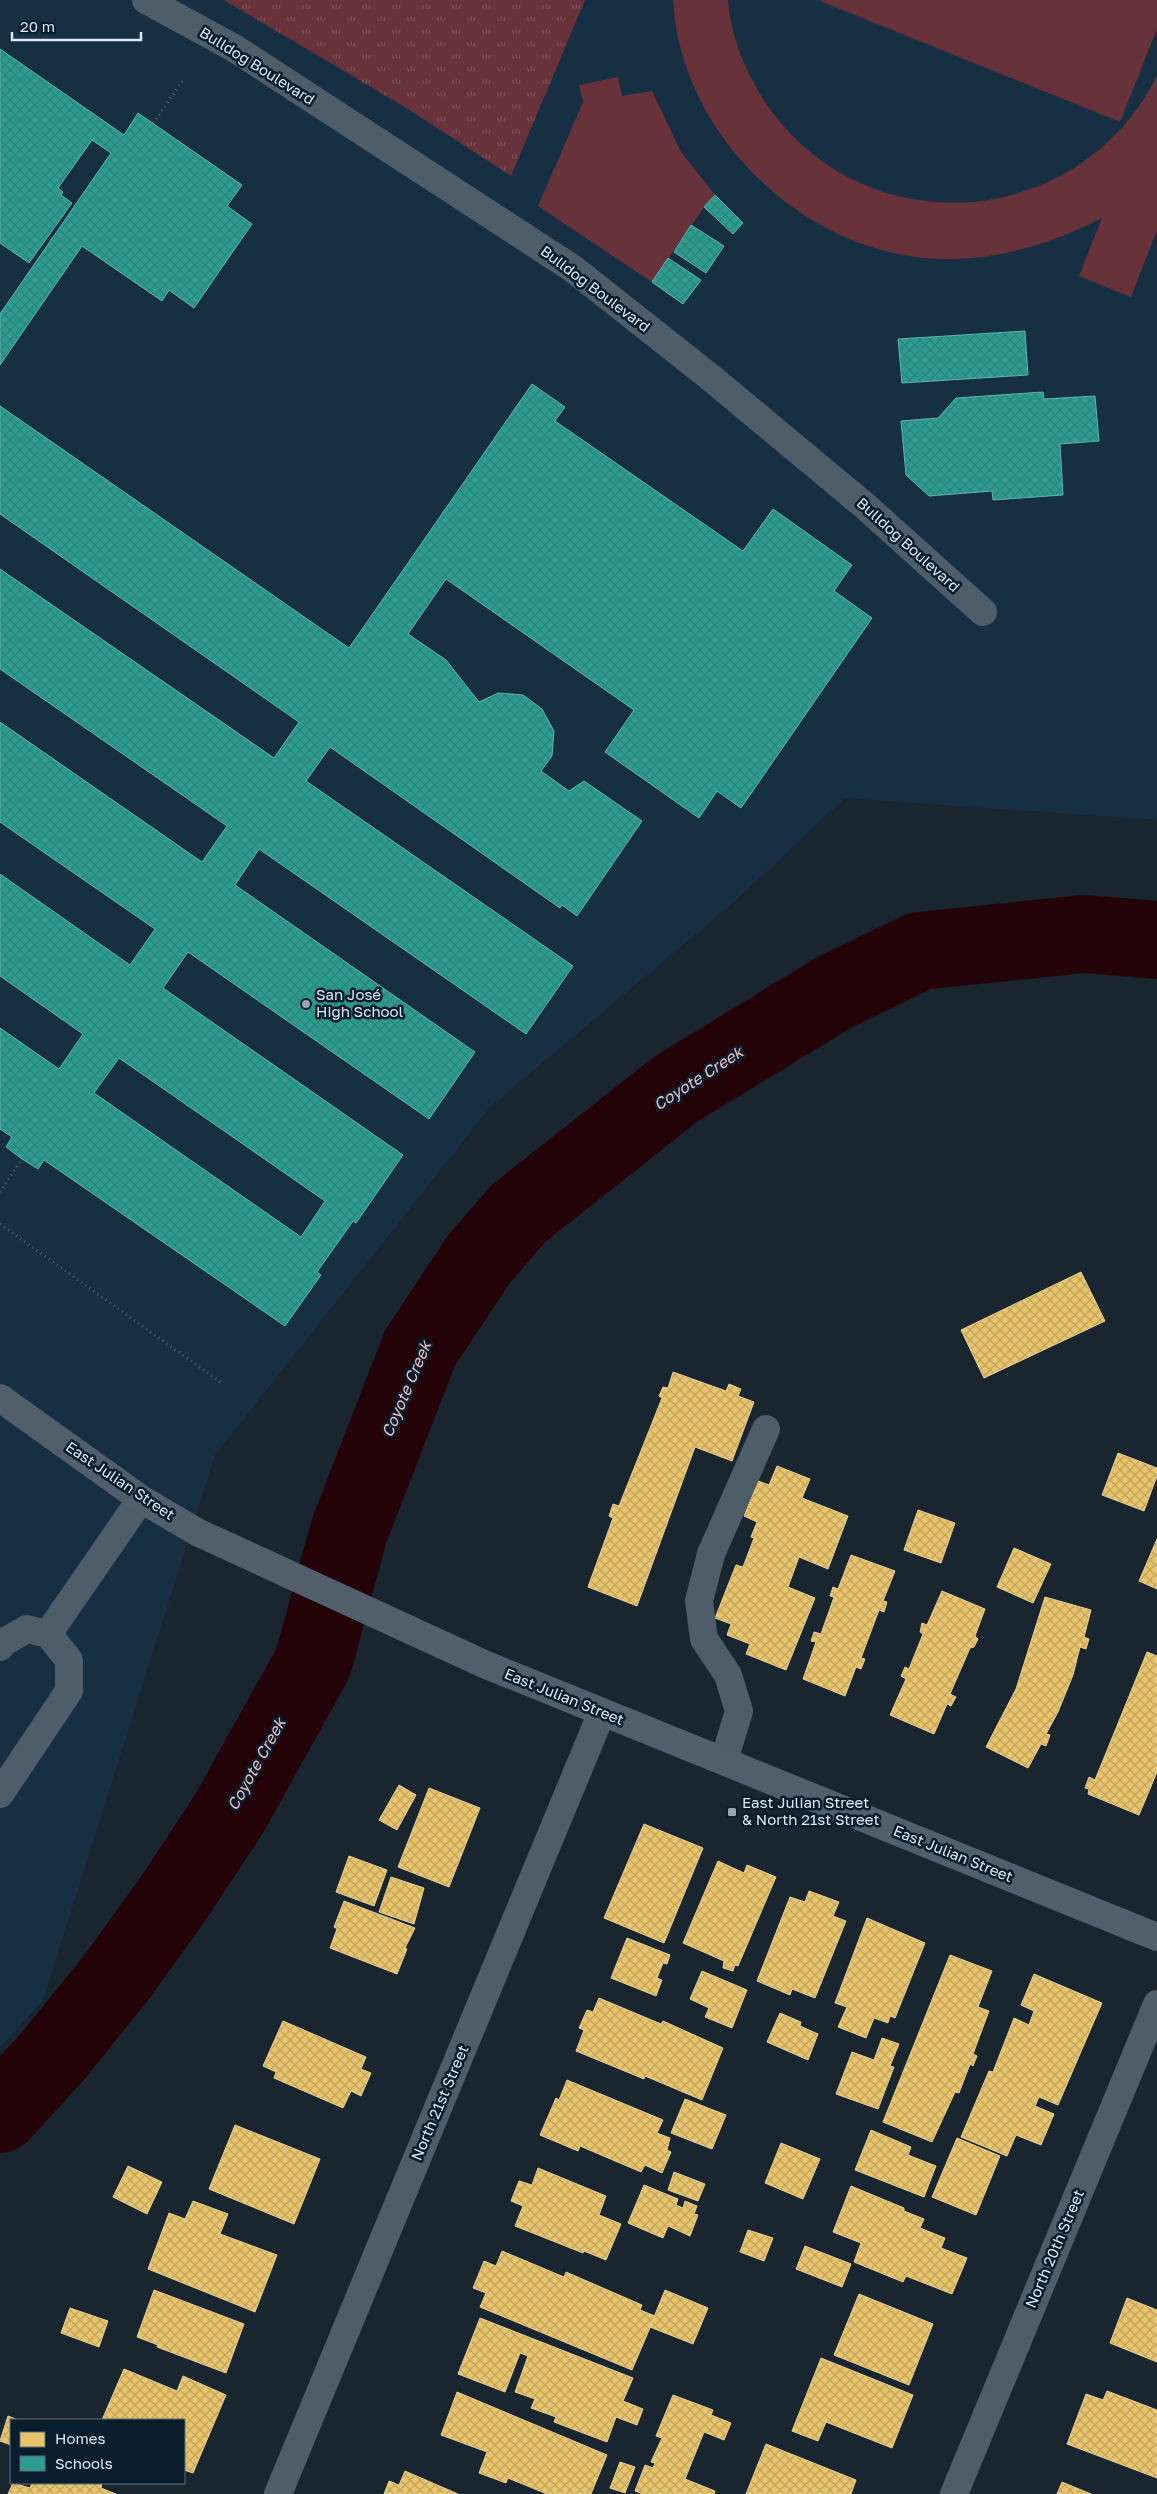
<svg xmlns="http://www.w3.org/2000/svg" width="1157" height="2494" viewBox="0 0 1157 2494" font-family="'Golos Text',sans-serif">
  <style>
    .built { fill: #172f43 }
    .park { fill: url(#park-tufts) }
    .garden { fill: #67323a }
    .homes { fill: url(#homes-cross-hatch); stroke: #e5cf93 }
    .schools { fill: url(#schools-cross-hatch); stroke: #5fb4ad; fill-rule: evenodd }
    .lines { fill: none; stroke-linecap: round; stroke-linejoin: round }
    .river { stroke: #240309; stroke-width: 78 }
    .path { stroke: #58646f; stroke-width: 3; stroke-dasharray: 1 4; stroke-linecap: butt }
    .minor { stroke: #4e5d6a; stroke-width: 28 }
    .major { stroke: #505f6b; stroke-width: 28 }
    .poi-dot { fill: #98a5af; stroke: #091d2d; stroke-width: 2 }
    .labels { text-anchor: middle; stroke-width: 5; stroke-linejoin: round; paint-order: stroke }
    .street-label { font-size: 15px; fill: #dce9f4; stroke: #091d2d }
    .poi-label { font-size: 15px; fill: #dce9f4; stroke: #091d2d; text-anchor: start }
    .water-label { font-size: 16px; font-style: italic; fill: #f3bfc3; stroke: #091d2d }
  </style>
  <defs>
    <pattern id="park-tufts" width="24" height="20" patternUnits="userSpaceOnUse" patternTransform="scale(1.25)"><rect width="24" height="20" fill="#67323a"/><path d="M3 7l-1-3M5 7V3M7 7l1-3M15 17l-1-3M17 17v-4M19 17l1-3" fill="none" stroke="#7c5057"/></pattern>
    <pattern id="homes-cross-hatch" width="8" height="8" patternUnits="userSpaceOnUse" patternTransform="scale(1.25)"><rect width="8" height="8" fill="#e9c46a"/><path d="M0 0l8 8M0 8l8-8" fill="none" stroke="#bfa462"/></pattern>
    <pattern id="schools-cross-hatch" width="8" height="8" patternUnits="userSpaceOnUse" patternTransform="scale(1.25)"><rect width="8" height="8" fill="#2a9d8f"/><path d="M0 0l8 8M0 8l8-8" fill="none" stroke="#31837a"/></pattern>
  </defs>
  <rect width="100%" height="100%" fill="#1a262f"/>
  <polygon class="built" points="0,0 1157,0 1157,820 845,798 734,902 491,1106 215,1455 43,2000 0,2048"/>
  <polygon class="park" points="224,0 585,0 511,176 408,109"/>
  <g class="garden">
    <path d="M673 0H728C730 34 745 70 763 99 860 248 1078 233 1157 76V230L1131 297 1079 276 1102 218C1053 243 1002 259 947 259 809 259 680 137 673 0Z"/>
    <polygon points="818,0 1157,0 1157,29 1120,122"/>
    <polygon points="618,77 622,96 652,91 681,152 715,195 704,207 652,282 538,206 583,102 579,85"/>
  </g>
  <g class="homes">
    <polygon points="1081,1272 1105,1321 984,1378 961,1330"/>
    <polygon points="673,1372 726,1391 729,1384 741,1389 738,1396 754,1402 732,1461 695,1447 637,1606 588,1587 613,1518 609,1516 613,1504 619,1506 662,1398 659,1396 663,1387 668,1388"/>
    <polygon points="1118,1453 1157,1468 1157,1476 1144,1511 1102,1495"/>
    <polygon points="777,1466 810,1479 802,1498 848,1516 828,1569 799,1557 788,1587 815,1598 786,1670 746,1654 750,1644 727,1635 731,1624 715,1618 736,1565 743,1567 754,1538 751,1537 757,1522 744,1516 758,1481 769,1485"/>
    <polygon points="918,1510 955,1523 941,1563 904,1550"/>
    <polygon points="1157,1539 1157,1589 1139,1581"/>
    <polygon points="1014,1548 1051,1564 1033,1603 997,1587"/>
    <polygon points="851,1555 895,1571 883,1601 887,1602 884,1612 879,1610 861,1658 865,1659 861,1669 856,1667 845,1696 803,1679 816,1642 811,1641 814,1632 821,1634 834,1597 830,1596 833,1587 838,1589"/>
    <polygon points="942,1591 985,1609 975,1636 978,1639 974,1647 970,1648 950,1694 956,1697 951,1706 947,1704 934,1734 890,1715 906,1679 901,1676 905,1667 909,1669 923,1634 920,1632 922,1623 927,1625"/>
    <polygon points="1045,1597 1091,1610 1084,1637 1089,1639 1086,1649 1080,1647 1073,1675 1058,1712 1046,1734 1050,1735 1046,1746 1041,1744 1028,1768 986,1747 1016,1689"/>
    <polygon points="1147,1652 1157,1656 1157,1772 1139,1815 1088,1794 1089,1789 1085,1788 1089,1777 1095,1780"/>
    <polygon points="399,1785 416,1795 397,1830 379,1820"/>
    <polygon points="429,1788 480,1808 449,1887 398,1867"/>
    <polygon points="644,1824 703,1848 664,1943 604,1918"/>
    <polygon points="349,1856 387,1870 374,1906 336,1892"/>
    <polygon points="718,1861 744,1873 747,1865 776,1877 738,1966 735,1965 733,1971 723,1968 724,1961 683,1943"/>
    <polygon points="391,1877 424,1888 414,1924 379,1912"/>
    <polygon points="809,1891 839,1902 833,1916 846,1921 815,1998 792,1989 790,1995 757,1981 790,1897 805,1902"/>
    <polygon points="344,1901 415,1928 405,1948 407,1949 397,1974 330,1948 337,1929 334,1927"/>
    <polygon points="867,1918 925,1943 895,2018 890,2016 888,2023 874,2018 866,2038 838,2027 847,2007 835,2003"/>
    <polygon points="627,1938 670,1955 667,1964 663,1963 657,1978 662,1980 656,1996 611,1978"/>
    <polygon points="950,1955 992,1971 978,2007 989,2011 973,2054 977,2056 973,2066 970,2064 959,2093 955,2092 932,2142 883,2122"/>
    <polygon points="702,1971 747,1990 732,2028 705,2017 709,2008 690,1999"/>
    <polygon points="1034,1974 1102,2003 1058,2105 1039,2097 1035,2106 1054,2114 1041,2145 1016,2135 1007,2156 961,2137 989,2071 993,2072 1014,2018 1029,2025 1034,2011 1021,2005"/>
    <polygon points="599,1998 661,2024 663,2021 723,2048 702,2100 645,2076 644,2079 576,2051 584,2030 579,2028 587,2010 593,2012"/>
    <polygon points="780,2013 801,2022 800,2026 818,2034 808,2060 767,2042"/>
    <polygon points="283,2021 366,2057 361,2069 371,2073 361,2096 351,2091 343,2108 274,2078 276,2072 263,2066"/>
    <polygon points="882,2038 899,2044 890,2066 894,2067 878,2109 836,2094 852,2052 874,2060"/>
    <polygon points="567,2080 663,2120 657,2133 670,2138 667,2150 671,2152 662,2173 645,2165 641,2172 580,2146 578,2151 540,2135 556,2098 559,2100"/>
    <polygon points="685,2099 726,2115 712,2149 671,2133"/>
    <polygon points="235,2125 320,2159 294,2224 209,2189"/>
    <polygon points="871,2130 911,2147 908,2155 936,2166 924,2197 855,2170"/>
    <polygon points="957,2138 1000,2156 976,2215 932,2197"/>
    <polygon points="781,2143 820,2159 803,2199 765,2183"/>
    <polygon points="128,2166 162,2182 147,2214 113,2197"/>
    <polygon points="538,2168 606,2196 599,2215 621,2224 606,2260 584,2251 583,2253 515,2226 523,2206 511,2201 519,2181 532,2185"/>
    <polygon points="674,2172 705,2184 698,2201 668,2190"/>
    <polygon points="644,2185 678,2199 676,2205 683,2208 685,2201 697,2206 694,2214 698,2215 690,2236 668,2226 663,2238 628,2223"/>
    <polygon points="851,2186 904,2208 904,2211 924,2219 920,2228 945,2238 941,2248 967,2258 952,2294 906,2276 903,2282 854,2262 861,2243 833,2232"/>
    <polygon points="193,2201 228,2214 220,2234 277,2255 255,2312 148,2269 169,2213 185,2219"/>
    <polygon points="748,2230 773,2238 764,2261 740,2252"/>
    <polygon points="805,2246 851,2264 842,2287 796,2269"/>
    <polygon points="502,2251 564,2277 566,2272 642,2305 640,2310 655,2316 632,2370 480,2307 486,2293 473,2288 484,2261 496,2266"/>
    <polygon points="154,2290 244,2324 226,2373 157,2347 158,2345 137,2337"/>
    <polygon points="665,2290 708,2308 693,2344 650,2327"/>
    <polygon points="859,2294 933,2324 909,2385 834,2355"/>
    <polygon points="1127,2298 1157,2310 1157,2362 1110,2343"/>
    <polygon points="70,2308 108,2321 99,2347 61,2333"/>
    <polygon points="480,2318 633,2378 623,2401 643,2409 637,2425 616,2417 607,2442 554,2422 556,2417 531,2408 535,2399 515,2392 528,2356 520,2353 505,2392 458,2374"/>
    <polygon points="821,2358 913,2395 892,2448 826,2422 818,2441 792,2431"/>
    <polygon points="124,2369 177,2391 183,2376 226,2395 193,2473 184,2470 184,2420 102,2420"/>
    <polygon points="1107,2391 1157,2410 1157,2478 1067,2444 1086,2394 1103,2400"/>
    <polygon points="457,2392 607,2455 591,2494 547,2494 508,2478 506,2483 479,2473 487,2452 441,2435"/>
    <polygon points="673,2395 713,2410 711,2415 731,2423 724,2440 704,2432 685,2479 715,2491 714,2494 643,2494 635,2491 645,2465 653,2468 655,2463 651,2462 662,2438 656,2436"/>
    <polygon points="8,2416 18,2420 11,2420 11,2445 0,2441"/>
    <polygon points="766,2444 856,2480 851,2494 746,2494"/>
    <polygon points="620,2462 635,2467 625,2493 610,2488"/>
    <polygon points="405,2471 458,2494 384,2494 389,2481 399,2485"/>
    <polygon points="1062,2482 1091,2494 1057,2494"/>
    <polygon points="13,2483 30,2488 32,2483 102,2483 101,2488 116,2494 8,2494"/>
  </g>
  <g class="schools">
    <polygon points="0,49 124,135 138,113 242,185 227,206 252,224 194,308 169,290 162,301 82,246 0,365 0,314 111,153 92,140 58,188 63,192 61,195 72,203 29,263 0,243"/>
    <polygon points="715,195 743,223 733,234 704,207"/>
    <polygon points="691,225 724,246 706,273 674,252"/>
    <polygon points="668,258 701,280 683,304 652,282"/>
    <polygon points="1025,331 1028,375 902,383 898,339"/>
    <path d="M532 384 565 407 555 421 743 551 773 509 852 565 834 591 872 618 741 808 717 791 699 818 605 752 634 710 446 579 408 634 446 660 479 702 498 693 523 695 542 709 554 731 552 756 541 771 569 791 584 781 642 821 577 916 562 905 560 908 330 747 306 781 573 966 526 1034 259 849 235 885 475 1052 429 1119 188 952 163 988 403 1155 356 1223 353 1221 317 1272 321 1275 285 1326 44 1160 38 1169 22 1159 6 1147 12 1137 0 1129V1028L59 1069 83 1034 0 976V874L130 965 155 929 0 822V722L202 862 227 826 0 669V569L274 758 299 722 0 514V406L349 648ZM119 1058 325 1201 301 1237 94 1093Z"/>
    <polygon points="1043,392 1044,399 1095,396 1099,441 1060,444 1063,495 993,500 992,491 929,496 906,475 901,421 938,418 956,398"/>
  </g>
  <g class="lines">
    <polyline class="river" points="0,2114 53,2056 116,1978 175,1896 230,1812 313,1663 349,1531 420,1348 479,1259 519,1213 676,1089 835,992 920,951 1084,934 1157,940"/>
    <g class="path">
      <polyline points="153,123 184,79"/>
      <polyline points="0,1192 22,1159"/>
      <polyline points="0,1224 223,1384"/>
    </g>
    <g class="minor">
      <polyline points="146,0 234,48 572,268 710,377 865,506 983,612"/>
      <polyline points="48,1634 141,1499"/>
      <polyline points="0,1647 4,1642 27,1629 48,1634 69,1660 69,1691 0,1794"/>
      <polyline points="724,1761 739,1711 728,1675 704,1639 699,1601 711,1554 766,1429"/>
      <polyline points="278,2494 602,1712"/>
      <polyline points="954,2494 1157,2004"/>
    </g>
    <polyline class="major" points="0,1398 141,1499 197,1532 484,1664 1157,1937"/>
  </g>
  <g class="poi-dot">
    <circle cx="306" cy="1004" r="5"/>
    <rect x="727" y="1807" width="10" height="10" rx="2.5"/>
  </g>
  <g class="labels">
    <g class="street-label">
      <text transform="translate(257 66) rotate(32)" y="5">Bulldog Boulevard</text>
      <text transform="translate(595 289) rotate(37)" y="5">Bulldog Boulevard</text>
      <text transform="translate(908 545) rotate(42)" y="5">Bulldog Boulevard</text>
      <text transform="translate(120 1481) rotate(34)" y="5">East Julian Street</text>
      <text transform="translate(564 1697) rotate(22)" y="5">East Julian Street</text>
      <text transform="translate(953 1854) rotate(22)" y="5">East Julian Street</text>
      <text transform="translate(440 2103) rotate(-67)" y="5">North 21st Street</text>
      <text transform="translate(1055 2249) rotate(-67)" y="5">North 20th Street</text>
    </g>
    <g class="poi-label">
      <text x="316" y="1000">San José<tspan x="316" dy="17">High School</tspan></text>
      <text x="742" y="1808">East Julian Street<tspan x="742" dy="17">&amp; North 21st Street</tspan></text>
    </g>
    <g class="water-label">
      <text transform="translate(698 1078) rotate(-33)" y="6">Coyote Creek</text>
      <text transform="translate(406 1389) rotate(-67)" y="6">Coyote Creek</text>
      <text transform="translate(256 1764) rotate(-61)" y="6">Coyote Creek</text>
    </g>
  </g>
  <rect x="10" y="2419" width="175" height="65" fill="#091d2d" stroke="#5d6f7d"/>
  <rect x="20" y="2432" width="25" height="15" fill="#e9c46a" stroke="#5d6f7d"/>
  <text x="55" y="2444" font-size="15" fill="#dce9f4">Homes</text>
  <rect x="20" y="2456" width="25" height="15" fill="#2a9d8f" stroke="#5d6f7d"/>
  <text x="55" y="2469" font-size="15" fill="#dce9f4">Schools</text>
  <path d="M12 32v8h129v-8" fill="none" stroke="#dce9f4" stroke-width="2.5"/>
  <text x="20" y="32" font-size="15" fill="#dce9f4" stroke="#091d2d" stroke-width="4" paint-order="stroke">20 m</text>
</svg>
